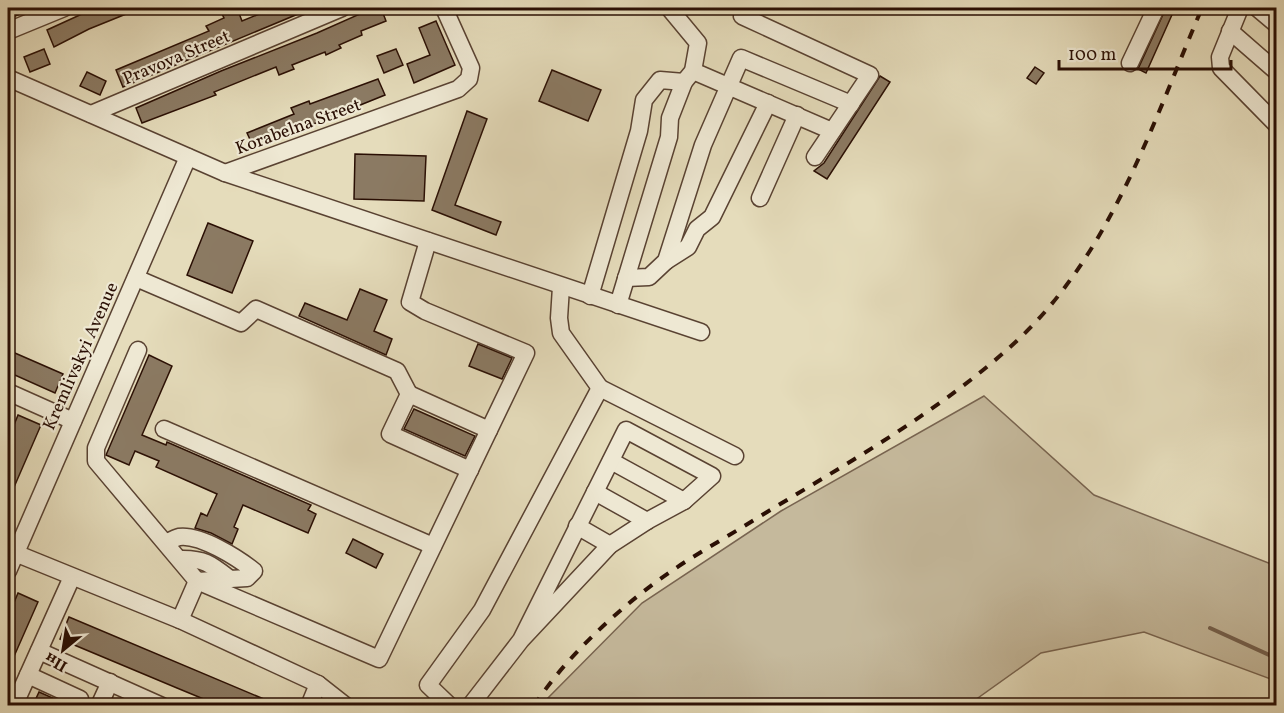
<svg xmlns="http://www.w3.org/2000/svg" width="1284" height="713" viewBox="0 0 1284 713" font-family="Vollkorn,serif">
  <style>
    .green { fill: #c5b99c; stroke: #786450; stroke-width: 1.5 }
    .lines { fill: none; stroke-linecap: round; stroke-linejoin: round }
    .stream { stroke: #74604d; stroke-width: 4 }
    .building { fill: #8b7a63; stroke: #2a0f04; stroke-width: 1.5 }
    .minor-casing { stroke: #594232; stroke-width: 19 }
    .minor { stroke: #eee8d3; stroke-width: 16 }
    .rail { stroke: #2a0f04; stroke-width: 4; stroke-dasharray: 10 10; stroke-linecap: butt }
    .labels { text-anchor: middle; stroke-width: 4.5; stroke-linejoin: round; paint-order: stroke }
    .street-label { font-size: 18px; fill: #2a0f04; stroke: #eee8d3 }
  </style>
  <rect width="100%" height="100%" fill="#e5dcbb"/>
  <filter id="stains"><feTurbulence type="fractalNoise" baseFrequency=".00333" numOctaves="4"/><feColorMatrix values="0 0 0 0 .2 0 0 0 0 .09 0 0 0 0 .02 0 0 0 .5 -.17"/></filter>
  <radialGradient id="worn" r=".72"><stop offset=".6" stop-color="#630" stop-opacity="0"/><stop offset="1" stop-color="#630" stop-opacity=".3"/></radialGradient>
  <polygon class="green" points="984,396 1094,495 1271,564 1276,563 1276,681 1144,632 1041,653 968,705 541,705 642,603 781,511"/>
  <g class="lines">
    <polyline class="stream" points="1210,628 1276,658"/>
  </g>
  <g class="building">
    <polygon points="8,8 35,8 8,19"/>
    <polygon points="95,8 141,8 89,29 54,47 47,30"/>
    <polygon points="237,8 242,21 274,8 295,8 298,14 123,87 116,70 209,31 206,26 224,18 222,14"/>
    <polygon points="368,8 381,8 386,21 361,31 362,35 339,45 341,48 326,55 325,52 292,65 294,69 279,75 276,67 214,92 216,95 142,123 136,108 221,71 317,33 369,10"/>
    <polygon points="1166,8 1175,8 1146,73 1138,69"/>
    <polygon points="436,21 455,65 414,83 407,64 430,55 419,28"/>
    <polygon points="44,49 50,64 30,72 24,57"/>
    <polygon points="396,49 403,65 384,73 377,56"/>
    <polygon points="1035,67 1044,73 1036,84 1027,78"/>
    <polygon points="552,70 601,90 588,121 539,101"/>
    <polygon points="87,72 106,81 100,95 80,86"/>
    <polygon points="880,76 890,82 827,179 814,171 824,163"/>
    <polygon points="378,79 385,95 254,148 247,133 294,114 291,108 309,101 310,104"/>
    <polygon points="467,111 487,119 455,205 501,222 496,235 432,210"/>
    <polygon points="355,154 426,156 424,201 354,199"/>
    <polygon points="208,223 253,241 232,293 187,275"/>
    <polygon points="360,289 387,300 374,331 392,339 386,355 299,316 305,303 347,320"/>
    <polygon points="478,344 512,358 502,379 469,366"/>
    <polygon points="8,350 63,374 55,393 8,372"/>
    <polygon points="149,355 172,366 142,435 166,445 167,442 311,505 308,510 316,514 308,533 243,505 234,527 238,529 232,544 211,533 195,528 201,513 207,516 217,494 156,467 159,461 135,451 129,465 106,455"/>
    <polygon points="414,409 475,436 465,456 404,429"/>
    <polygon points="18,415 41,425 8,501 8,440"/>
    <polygon points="353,539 383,554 376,568 346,553"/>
    <polygon points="18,593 38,602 8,670 8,617"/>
    <polygon points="69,617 278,705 218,705 177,688 60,639"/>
    <polygon points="39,692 55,699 52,705 33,705"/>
  </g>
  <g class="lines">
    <g class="minor-casing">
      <g id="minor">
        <polyline points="1240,8 1220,57 1221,68 1276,124"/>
        <polyline points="1257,8 1276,24"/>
        <polyline points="742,16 870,75 815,157"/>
        <polyline points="8,31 64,8"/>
        <polyline points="1230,31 1276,71"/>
        <polyline points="1130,63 1156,8"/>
        <polyline points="693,71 832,131"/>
        <polyline points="8,78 225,173 701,332"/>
        <polyline points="91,114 342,8"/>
        <polyline points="225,173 458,89 469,79 471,68 444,8"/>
        <polyline points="760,198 797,115"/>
        <polyline points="666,261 688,247 697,229 712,217 768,103"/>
        <polyline points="136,278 241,323 256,309 397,371 409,394 390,434 470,470"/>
        <polyline points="626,278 649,277 666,261 703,145 741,58 851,104"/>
        <polyline points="561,287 559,318 561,333 600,388"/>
        <polyline points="590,296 639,131 644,100 660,80 684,82"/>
        <polyline points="618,305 669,137 670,118 684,82 693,71 698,43 669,8"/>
        <path d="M138 350 96 448V461L197 581 247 578 254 571C238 558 200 534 179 537 175 538 170 541 166 543"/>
        <polyline points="8,392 73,421"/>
        <polyline points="409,394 489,430"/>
        <polyline points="164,429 433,546"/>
        <polyline points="611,461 684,501"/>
        <polyline points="595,492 647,521"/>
        <polyline points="577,526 610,545"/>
        <polyline points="15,553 180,620 318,684 346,706"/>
        <path d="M179 559C204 558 211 564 230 579"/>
        <polyline points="8,571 188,157"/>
        <polyline points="180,620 197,581 379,659 526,353 425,311 410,302 428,241"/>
        <polyline points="39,651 162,706"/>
        <polyline points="28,675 80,699 78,706"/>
        <polyline points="14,706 72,577"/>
        <polyline points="99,706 110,682"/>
        <polyline points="309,706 318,684"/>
        <polyline points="450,706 428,685 482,610 600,388 735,456"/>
        <polyline points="470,706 521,640 626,430 712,476 684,501 647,521 610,545 521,640"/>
      </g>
    </g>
    <use href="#minor" class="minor"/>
    <path class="rail" d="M534 706C565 657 624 603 673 570 695 555 718 542 741 528 836 469 943 412 1024 334 1113 247 1154 120 1202 8"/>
  </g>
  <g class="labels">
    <g class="street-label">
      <text transform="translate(176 57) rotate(-23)" y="6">Pravova Street</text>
      <text transform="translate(298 126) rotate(-20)" y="6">Korabelna Street</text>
      <text transform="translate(80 356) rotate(-66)" y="6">Kremlivskyi Avenue</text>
    </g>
  </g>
  <rect width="1284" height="713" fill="none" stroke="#e5dcbb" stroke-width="30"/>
  <rect x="9" y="9" width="1266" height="695" fill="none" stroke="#2a0f04" stroke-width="3"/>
  <rect x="15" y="15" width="1254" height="683" fill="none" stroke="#2a0f04" stroke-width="1.5"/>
  <g transform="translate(63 650) rotate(210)" stroke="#eee8d3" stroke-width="4.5" paint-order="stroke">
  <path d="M0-4.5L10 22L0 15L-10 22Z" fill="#2a0f04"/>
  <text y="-9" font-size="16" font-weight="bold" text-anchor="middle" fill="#2a0f04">Пн</text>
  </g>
  <path d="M1059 60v9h172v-9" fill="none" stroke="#2a0f04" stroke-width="3"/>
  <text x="1068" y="60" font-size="18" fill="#2a0f04" stroke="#eee8d3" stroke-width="4.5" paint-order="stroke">100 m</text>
  <rect width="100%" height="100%" filter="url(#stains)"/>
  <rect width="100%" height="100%" fill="url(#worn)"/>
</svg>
